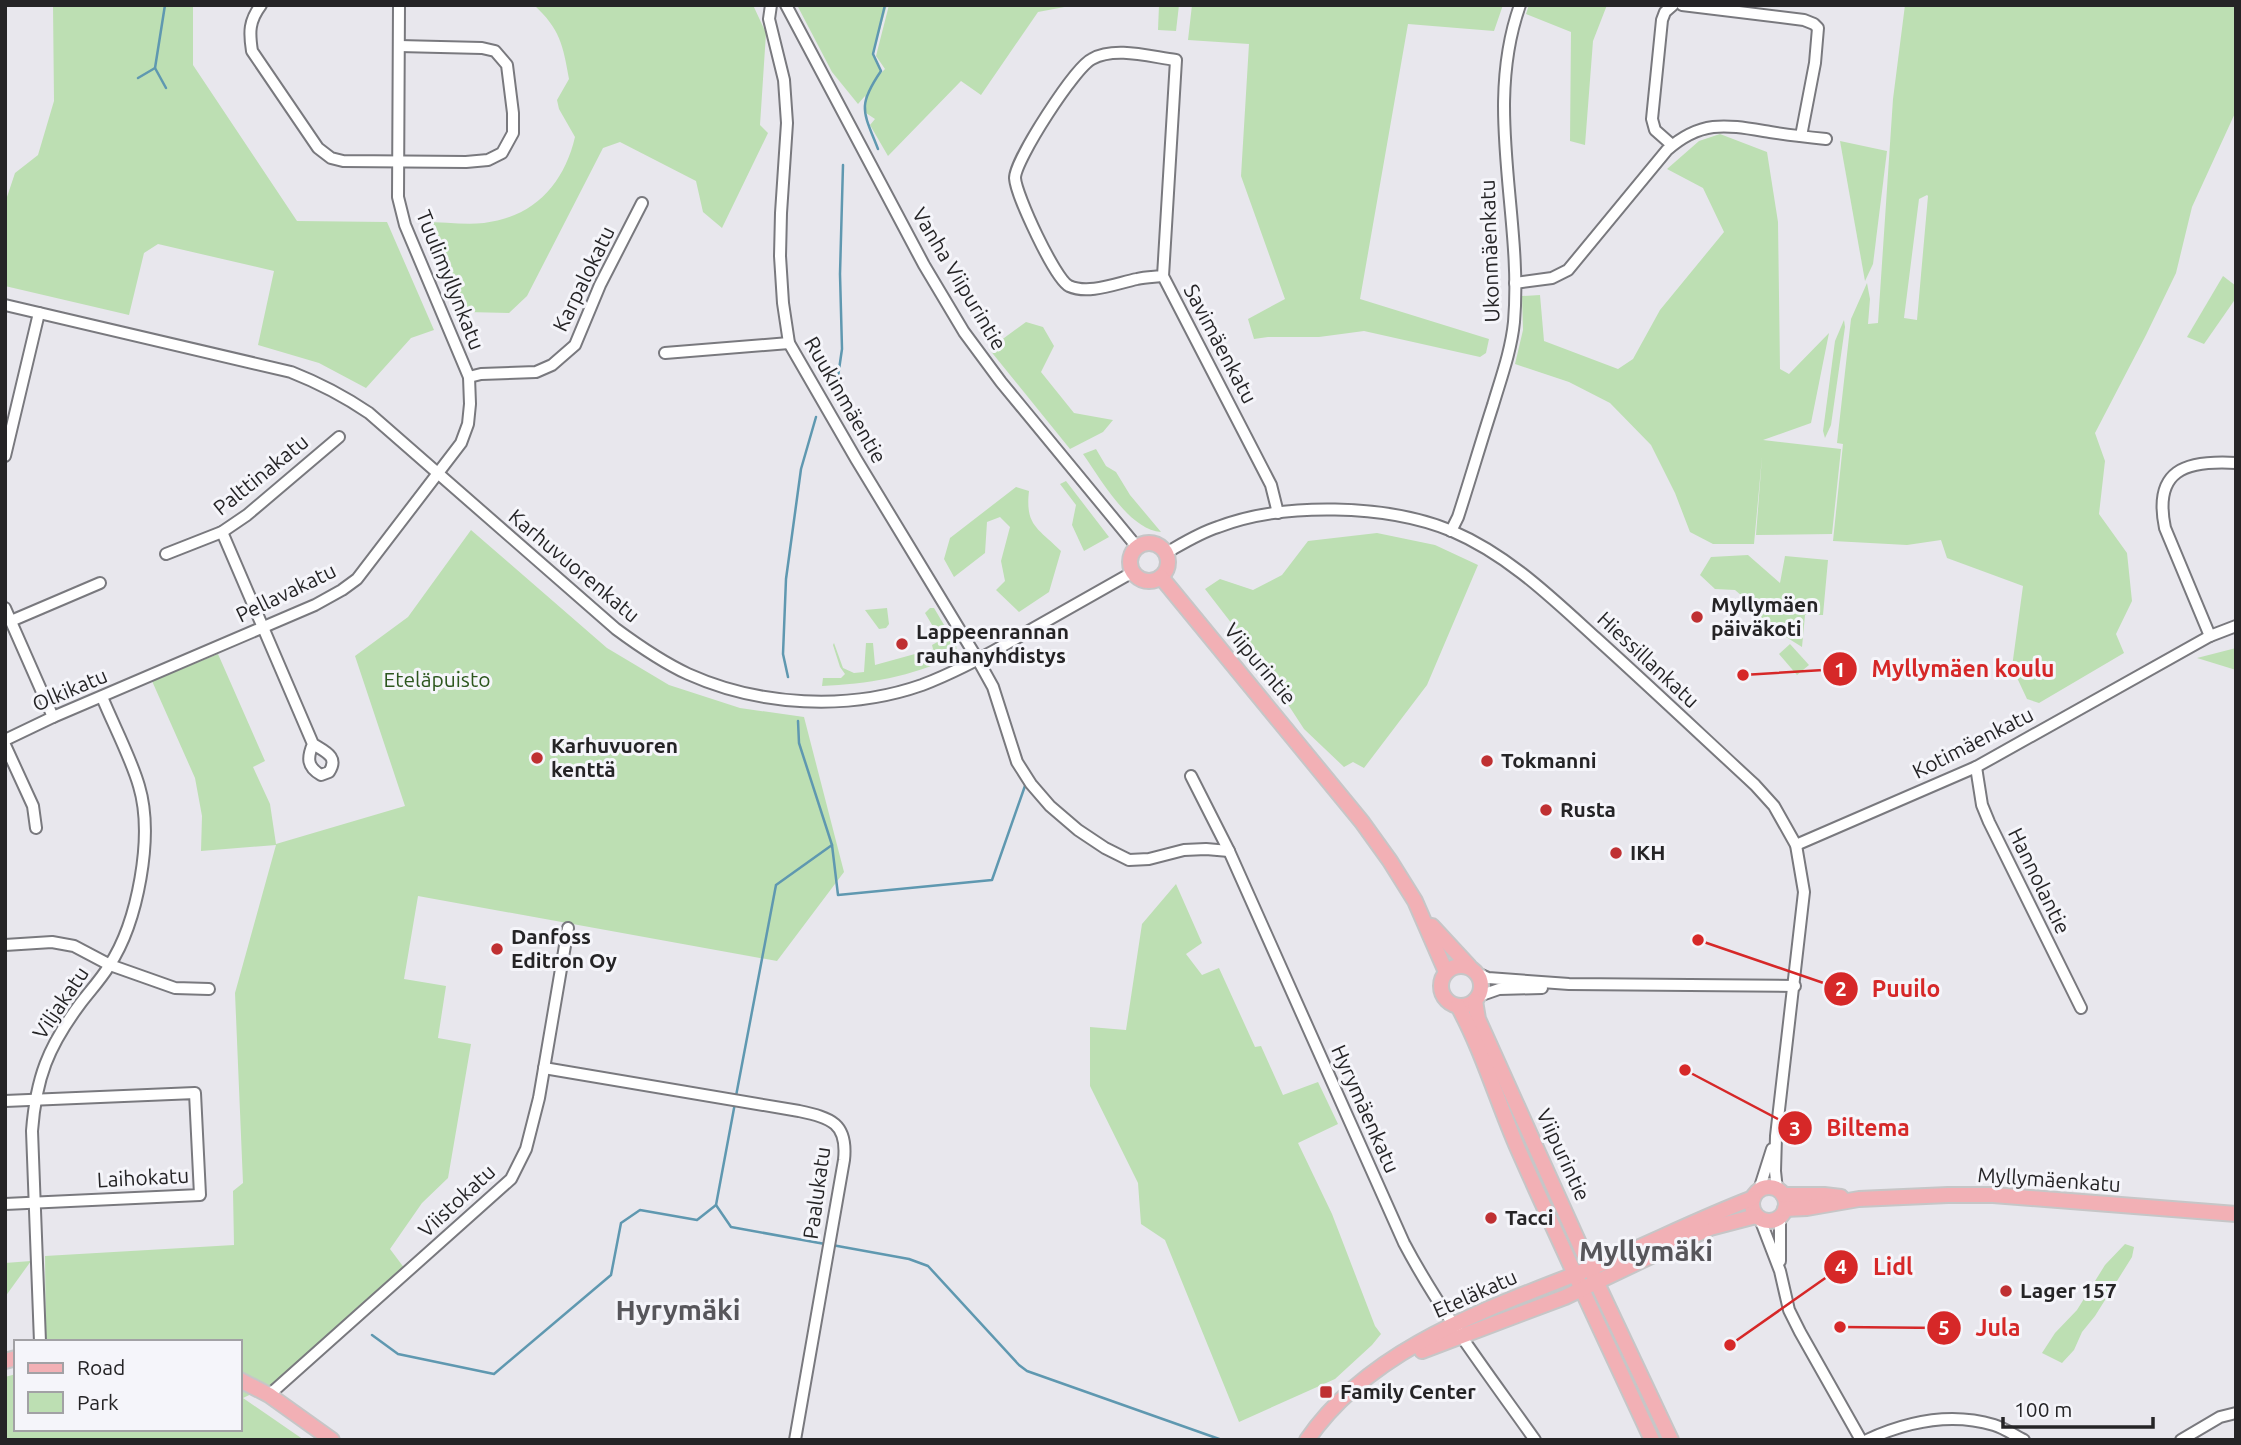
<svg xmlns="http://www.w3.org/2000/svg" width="2241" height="1445" viewBox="0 0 2241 1445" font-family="Ubuntu,sans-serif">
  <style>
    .green { fill: #bddfb3; fill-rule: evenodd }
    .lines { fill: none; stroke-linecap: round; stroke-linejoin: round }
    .stream { stroke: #5f98b0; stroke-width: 2.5 }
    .minor-casing { stroke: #79797e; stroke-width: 14 }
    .major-casing { stroke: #c6c6c7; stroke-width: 18 }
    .minor { stroke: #fff; stroke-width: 10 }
    .major { stroke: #f2b0b5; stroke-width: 14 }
    .poi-dot { fill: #bf3032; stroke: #f5f5fa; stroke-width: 2.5 }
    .labels { text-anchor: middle; stroke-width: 6; stroke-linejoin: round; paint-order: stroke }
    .street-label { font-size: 21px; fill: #252426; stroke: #f5f5fa }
    .poi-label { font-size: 21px; font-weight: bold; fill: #252426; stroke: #f5f5fa; text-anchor: start }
    .park-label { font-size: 21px; fill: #2c561d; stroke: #f5f5fa }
    .district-label { font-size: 28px; font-weight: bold; fill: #57565b; stroke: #f5f5fa }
    .leader { fill: none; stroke: #d62828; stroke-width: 2.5 }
    .callout-dot { fill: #d62828; stroke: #f5f5fa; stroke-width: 2.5 }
    .mark-label { font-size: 21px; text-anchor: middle; font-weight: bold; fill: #fff }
    .callout-label { font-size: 23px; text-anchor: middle; font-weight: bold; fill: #d62828; stroke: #f5f5fa; stroke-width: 6; stroke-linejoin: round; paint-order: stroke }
  </style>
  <rect width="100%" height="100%" fill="#e8e7ed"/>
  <g class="green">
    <polygon points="53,5 193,5 193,65 297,221 387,222 434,330 411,338 366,388 319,363 258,345 274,271 158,244 144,253 129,315 5,286 5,203 15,173 38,155 54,101"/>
    <path d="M534 5H753L766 33 760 125 768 133 722 228 703 212 696 181 620 142 603 148 527 296 509 313 467 312 456 296 424 222C444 222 465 225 484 223 534 217 564 184 575 137L559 109 557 100 569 79C563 45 560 29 534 5Z"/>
    <polygon points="797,5 887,5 873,54 881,71 879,75 885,69 876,56 889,5 1075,5 1038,12 981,95 961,81 888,156 870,125 875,119 866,113 865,96 858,104 832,72"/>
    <polygon points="1159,5 1179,5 1176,31 1158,30"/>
    <polygon points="1192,5 1503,5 1494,31 1408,24 1360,299 1489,339 1486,353 1480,357 1364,331 1319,337 1268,337 1254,339 1248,319 1285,299 1241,176 1249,44 1188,40"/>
    <polygon points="1529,5 1607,5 1593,41 1585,145 1570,141 1571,32 1526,14"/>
    <path d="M1905 5H2236V111L2192 207 2176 273 2146 335 2095 433 2105 461 2099 514 2127 553 2132 601 2116 634 2124 653 2039 703 2027 699 2012 667 2023 586 1947 558 1941 540 1907 545 1833 541 1843 444 1837 443 1851 319 1867 283 1870 299 1868 324 1878 323 1893 99ZM1927 195 1928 196 1917 320 1904 318 1919 199Z"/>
    <polygon points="1720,134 1767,152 1778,222 1780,369 1789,374 1829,333 1811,423 1763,440 1841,449 1832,534 1756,535 1762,457 1754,544 1713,544 1690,532 1675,493 1651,445 1610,403 1569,382 1515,364 1523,330 1522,296 1540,295 1544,341 1618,369 1633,359 1660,310 1724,232 1703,188 1667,169 1699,141"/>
    <polygon points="1840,141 1887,151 1873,264 1865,281"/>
    <polygon points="2223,276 2236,286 2236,298 2204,344 2187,337"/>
    <polygon points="1844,320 1845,327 1831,425 1825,438 1823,431 1835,341"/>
    <polygon points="1026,322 1043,327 1054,346 1041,372 1074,413 1113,420 1103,432 1070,449 989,349"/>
    <path d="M1096 449 1106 466 1116 472 1130 495 1161 532C1129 530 1100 478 1083 454Z"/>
    <polygon points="1066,481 1109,537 1084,551 1072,525 1076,505 1060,484"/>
    <path d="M1016 487 1029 491C1025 526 1038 528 1061 551L1049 592 1019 612 996 590 1005 581 1001 561 1010 527 1000 517 987 522 985 553 954 577 944 559 950 538Z"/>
    <polygon points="471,530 607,648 669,685 740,708 804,717 844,872 777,961 418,896 404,979 446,986 438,1038 471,1044 448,1178 422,1203 390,1249 405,1269 281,1380 243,1398 304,1440 5,1440 5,1377 16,1374 16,1429 240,1429 240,1342 46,1342 45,1256 234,1245 233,1191 243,1183 235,993 276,845 201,851 202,816 195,778 152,681 218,654 265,761 253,767 270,804 276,844 405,806 355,656 408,617"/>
    <polygon points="1377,533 1435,545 1478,565 1427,685 1364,768 1353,762 1344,767 1304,729 1274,683 1253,658 1239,633 1205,589 1220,579 1253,590 1282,575 1308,541"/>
    <polygon points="1748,555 1780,583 1785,556 1828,560 1823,615 1805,615 1802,647 1757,619 1755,607 1735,590 1715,589 1700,575 1711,557"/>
    <polygon points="887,608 889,624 886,628 879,629 865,610"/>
    <path d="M930 608H934L956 645 957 653 953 656C913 677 866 684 822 686L823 678H841L845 674 840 667 833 645 834 643 843 668 854 673 864 672 866 643H873L875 665 933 649 932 645 941 640 925 613Z"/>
    <polygon points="1790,644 1809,665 1797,675 1779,654"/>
    <polygon points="2236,648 2236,670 2197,658"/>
    <polygon points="1176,884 1202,943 1186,954 1202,975 1219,968 1255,1047 1261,1046 1283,1095 1318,1082 1338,1124 1298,1143 1332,1214 1375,1326 1381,1334 1372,1345 1335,1379 1239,1422 1165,1240 1141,1224 1138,1183 1090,1086 1090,1027 1126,1030 1142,924"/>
    <polygon points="2125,1244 2134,1247 2132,1257 2095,1316 2082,1332 2074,1350 2062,1363 2042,1353 2055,1333 2077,1310 2105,1265"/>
    <polygon points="31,1261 5,1297 5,1263"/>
  </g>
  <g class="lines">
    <g class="stream">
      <polyline points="165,5 155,68 166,88"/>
      <polyline points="138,78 155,68"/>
      <path d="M878 149C863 111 857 106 881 71L873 54 885 5"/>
      <polyline points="835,397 842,349 840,274 843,165"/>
      <polyline points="788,677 783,654 786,579 801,469 816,417"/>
      <polyline points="832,845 838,895 992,880 1026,783"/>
      <polyline points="736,1096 776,885 832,845 799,743 798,721"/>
      <polyline points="716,1205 731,1227 825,1244"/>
      <polyline points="832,1245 909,1259 928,1266 1019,1365 1027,1371 1222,1440"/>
      <polyline points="372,1335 398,1354 494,1374 611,1275 621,1223 640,1210 697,1220 716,1205 735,1103"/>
    </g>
    <g class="minor-casing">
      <g id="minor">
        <path d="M261 5C249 21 249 32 252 51L318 148 331 158 343 161 466 162 488 160 502 153 513 133V113L507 65 495 51 482 48 399 46"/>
        <polyline points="771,5 769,19 784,80 787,123 781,213 780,256 783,303 789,343 856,459 978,660 993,687 1017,762 1031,784 1050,806 1078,830 1105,848 1129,860 1149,859 1184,850 1206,849 1229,851"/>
        <polyline points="786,5 924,265 964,332 1001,382 1137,547"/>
        <polyline points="1682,5 1804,20 1814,24 1818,28 1815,63 1801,136"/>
        <polyline points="1672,145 1655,130 1652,119 1662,20 1665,12 1673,5"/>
        <path d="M1163 276C1154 277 1145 277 1137 279 1117 283 1089 295 1069 286 1055 279 1016 195 1015 178 1015 160 1075 67 1092 59 1115 46 1151 57 1176 60L1163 276 1271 485 1278 513"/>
        <path d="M1515 283 1552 278 1568 270 1667 150C1702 119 1727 125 1770 132 1789 135 1807 137 1826 139"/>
        <path d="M5 305 291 372C319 383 344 396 369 413L616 629C639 646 662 662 688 674 759 706 848 711 922 685 959 671 993 652 1027 632 1062 612 1097 592 1133 572"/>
        <polyline points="665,353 789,343"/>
        <polyline points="469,377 481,374 536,372 552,365 575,345 600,285 642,203"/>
        <polyline points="5,456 39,313"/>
        <path d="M1451 531 1458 517C1470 480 1481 442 1493 405 1501 378 1511 351 1514 322 1523 216 1483 109 1520 5"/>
        <path d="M222 532 313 744C326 752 339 757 329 772L321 775C307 767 307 758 313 744"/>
        <path d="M1166 553C1182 544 1199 533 1218 527 1283 502 1387 504 1452 531 1508 555 1551 597 1596 638 1649 686 1702 736 1755 785L1774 806 1796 845 1804 892 1776 1136 1775 1171 1777 1190"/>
        <polyline points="166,554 222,532 247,515 339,437"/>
        <polyline points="5,608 53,717"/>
        <polyline points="11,621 100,583"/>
        <path d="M2210 636 2165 528C2153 470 2185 460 2236 463"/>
        <polyline points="5,740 53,717 315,605 342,590 357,579 461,443 468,424 470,404 469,377 405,225 398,197 399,5"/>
        <polyline points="5,745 33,806 36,828"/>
        <polyline points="1976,767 1982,805 1989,822 2081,1008"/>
        <path d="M1191 776 1229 851 1404 1243C1441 1313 1489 1375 1535 1440"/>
        <polyline points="1796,845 1976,767 2210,636 2236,626"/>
        <polyline points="5,945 52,942 74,946 110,965 175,988 209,989"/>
        <polyline points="1479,974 1488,978 1569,984 1795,986"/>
        <polyline points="1479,996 1499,989 1542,988"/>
        <path d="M544 1068 799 1111C831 1118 848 1123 844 1160L795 1440"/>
        <polyline points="5,1101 195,1093 200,1195 5,1204"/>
        <polyline points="1759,1190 1772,1149"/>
        <polyline points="1760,1219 1780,1271 1789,1310 1800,1332 1861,1440"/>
        <polyline points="1780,1261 1780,1216"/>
        <path d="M40 1342 32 1131C36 1078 48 1047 80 1004 90 991 101 979 109 966 138 922 154 836 139 786 131 758 113 724 102 697"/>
        <polyline points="269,1395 511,1179 526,1149 539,1098 568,928"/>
        <path d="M1867 1440C1908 1421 1950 1412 1994 1425 2004 1428 2014 1435 2024 1440"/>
        <polyline points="2181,1440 2220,1417 2236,1413"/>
      </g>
    </g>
    <g class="major-casing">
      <g id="major">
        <circle cx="1149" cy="562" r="19"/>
        <polyline points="1161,577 1362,822 1390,861 1415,901 1446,972"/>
        <polyline points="1432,926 1469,966"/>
        <circle cx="1461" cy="986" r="20"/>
        <polyline points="1475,1001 1478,1019 1596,1281 1671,1440"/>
        <path d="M1458 1006C1483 1052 1497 1101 1518 1149 1561 1246 1607 1343 1652 1440"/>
        <circle cx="1769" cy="1204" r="17"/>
        <polyline points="1783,1195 1824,1195 1841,1197"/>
        <polyline points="1785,1209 1807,1208 1859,1199 1948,1195 1993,1195 2236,1214"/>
        <polyline points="1422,1351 1565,1297 1710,1228 1756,1216"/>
        <polyline points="5,1361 16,1358"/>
        <polyline points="240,1380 269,1395 332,1440"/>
        <path d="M1307 1440C1371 1346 1491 1308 1591 1268 1645 1246 1698 1219 1753 1198"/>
      </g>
    </g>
    <use href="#minor" class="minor"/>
    <use href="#major" class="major"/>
  </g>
  <g class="poi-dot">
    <circle cx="1697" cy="617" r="7"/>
    <circle cx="902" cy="644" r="7"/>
    <circle cx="537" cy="758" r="7"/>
    <circle cx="1487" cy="761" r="7"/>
    <circle cx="1546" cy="810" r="7"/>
    <circle cx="1616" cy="853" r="7"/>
    <circle cx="497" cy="949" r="7"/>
    <circle cx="1491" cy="1218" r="7"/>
    <circle cx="2006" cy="1291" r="7"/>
    <rect x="1319" y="1385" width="14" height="14" rx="3.5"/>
  </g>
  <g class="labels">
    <g class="street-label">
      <text transform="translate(1490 251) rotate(-92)" y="7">Ukonmäenkatu</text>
      <text transform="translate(584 279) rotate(-64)" y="7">Karpalokatu</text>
      <text transform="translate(959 279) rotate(59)" y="7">Vanha Viipurintie</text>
      <text transform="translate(450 280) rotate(68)" y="7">Tuulimyllynkatu</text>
      <text transform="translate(1220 344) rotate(62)" y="7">Savimäenkatu</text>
      <text transform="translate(845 400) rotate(60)" y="7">Ruukinmäentie</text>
      <text transform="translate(261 475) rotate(-39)" y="7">Palttinakatu</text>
      <text transform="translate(574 566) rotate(40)" y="7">Karhuvuorenkatu</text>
      <text transform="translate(286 593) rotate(-26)" y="7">Pellavakatu</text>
      <text transform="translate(1648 660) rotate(43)" y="7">Hiessillankatu</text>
      <text transform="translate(1260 664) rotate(50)" y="7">Viipurintie</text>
      <text transform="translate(70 690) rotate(-23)" y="7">Olkikatu</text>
      <text transform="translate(1973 743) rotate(-27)" y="7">Kotimäenkatu</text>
      <text transform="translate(2039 881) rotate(64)" y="7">Hannolantie</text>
      <text transform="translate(61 1003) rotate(-56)" y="7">Viljakatu</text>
      <text transform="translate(1365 1109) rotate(66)" y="7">Hyrymäenkatu</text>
      <text transform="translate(1563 1155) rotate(65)" y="7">Viipurintie</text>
      <text transform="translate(143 1178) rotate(-3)" y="7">Laihokatu</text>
      <text transform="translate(2049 1180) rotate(4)" y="7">Myllymäenkatu</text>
      <text transform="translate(817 1193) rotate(-82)" y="7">Paalukatu</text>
      <text transform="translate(457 1201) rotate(-43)" y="7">Viistokatu</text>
      <text transform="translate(1475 1294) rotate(-24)" y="7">Eteläkatu</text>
    </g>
    <g class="poi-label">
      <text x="1711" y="612">Myllymäen<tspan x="1711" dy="24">päiväkoti</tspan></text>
      <text x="916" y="639">Lappeenrannan<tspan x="916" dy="24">rauhanyhdistys</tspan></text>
      <text x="551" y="753">Karhuvuoren<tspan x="551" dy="24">kenttä</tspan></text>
      <text x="1501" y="768">Tokmanni</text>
      <text x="1560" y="817">Rusta</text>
      <text x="1630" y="860">IKH</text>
      <text x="511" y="944">Danfoss<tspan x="511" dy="24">Editron Oy</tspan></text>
      <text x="1505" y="1225">Tacci</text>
      <text x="2020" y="1298">Lager 157</text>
      <text x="1340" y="1399">Family Center</text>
    </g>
    <g class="park-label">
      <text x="437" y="687">Eteläpuisto</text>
    </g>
    <g class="district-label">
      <text x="1646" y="1261">Myllymäki</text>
      <text x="678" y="1320">Hyrymäki</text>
    </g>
  </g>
  <path class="leader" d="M1743 675L1840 669M1698 940L1841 989M1685 1070L1795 1128M1730 1345L1841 1267M1840 1327L1944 1328"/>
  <g class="callout-dot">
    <circle cx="1743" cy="675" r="7"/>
    <circle cx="1698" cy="940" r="7"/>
    <circle cx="1685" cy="1070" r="7"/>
    <circle cx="1730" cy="1345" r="7"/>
    <circle cx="1840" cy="1327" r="7"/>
    <circle cx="1840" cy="669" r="18"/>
    <circle cx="1841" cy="989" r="18"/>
    <circle cx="1795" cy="1128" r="18"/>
    <circle cx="1841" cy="1267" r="18"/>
    <circle cx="1944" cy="1328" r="18"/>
  </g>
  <g class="mark-label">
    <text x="1840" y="677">1</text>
    <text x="1841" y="996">2</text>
    <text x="1795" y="1136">3</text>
    <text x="1841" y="1274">4</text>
    <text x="1944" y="1335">5</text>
  </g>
  <g class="callout-label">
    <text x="1963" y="677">Myllymäen koulu</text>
    <text x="1906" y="997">Puuilo</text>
    <text x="1868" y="1136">Biltema</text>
    <text x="1893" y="1275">Lidl</text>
    <text x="1998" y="1336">Jula</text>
  </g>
  <rect width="2241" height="1445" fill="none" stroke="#252426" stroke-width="14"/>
  <rect x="14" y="1340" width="228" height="91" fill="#f5f5fa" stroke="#a2a1a5" stroke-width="2"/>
  <rect x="28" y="1363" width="35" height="10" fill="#f2b0b5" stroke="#a2a1a5" stroke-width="2"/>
  <text x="77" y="1375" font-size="21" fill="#252426">Road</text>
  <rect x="28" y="1392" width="35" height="21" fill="#bddfb3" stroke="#a2a1a5" stroke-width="2"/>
  <text x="77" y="1410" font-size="21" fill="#252426">Park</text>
  <path d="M2003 1417v10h150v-10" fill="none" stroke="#252426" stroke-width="3.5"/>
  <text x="2014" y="1417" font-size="21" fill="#252426" stroke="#f5f5fa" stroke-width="5" paint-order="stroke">100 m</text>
</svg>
